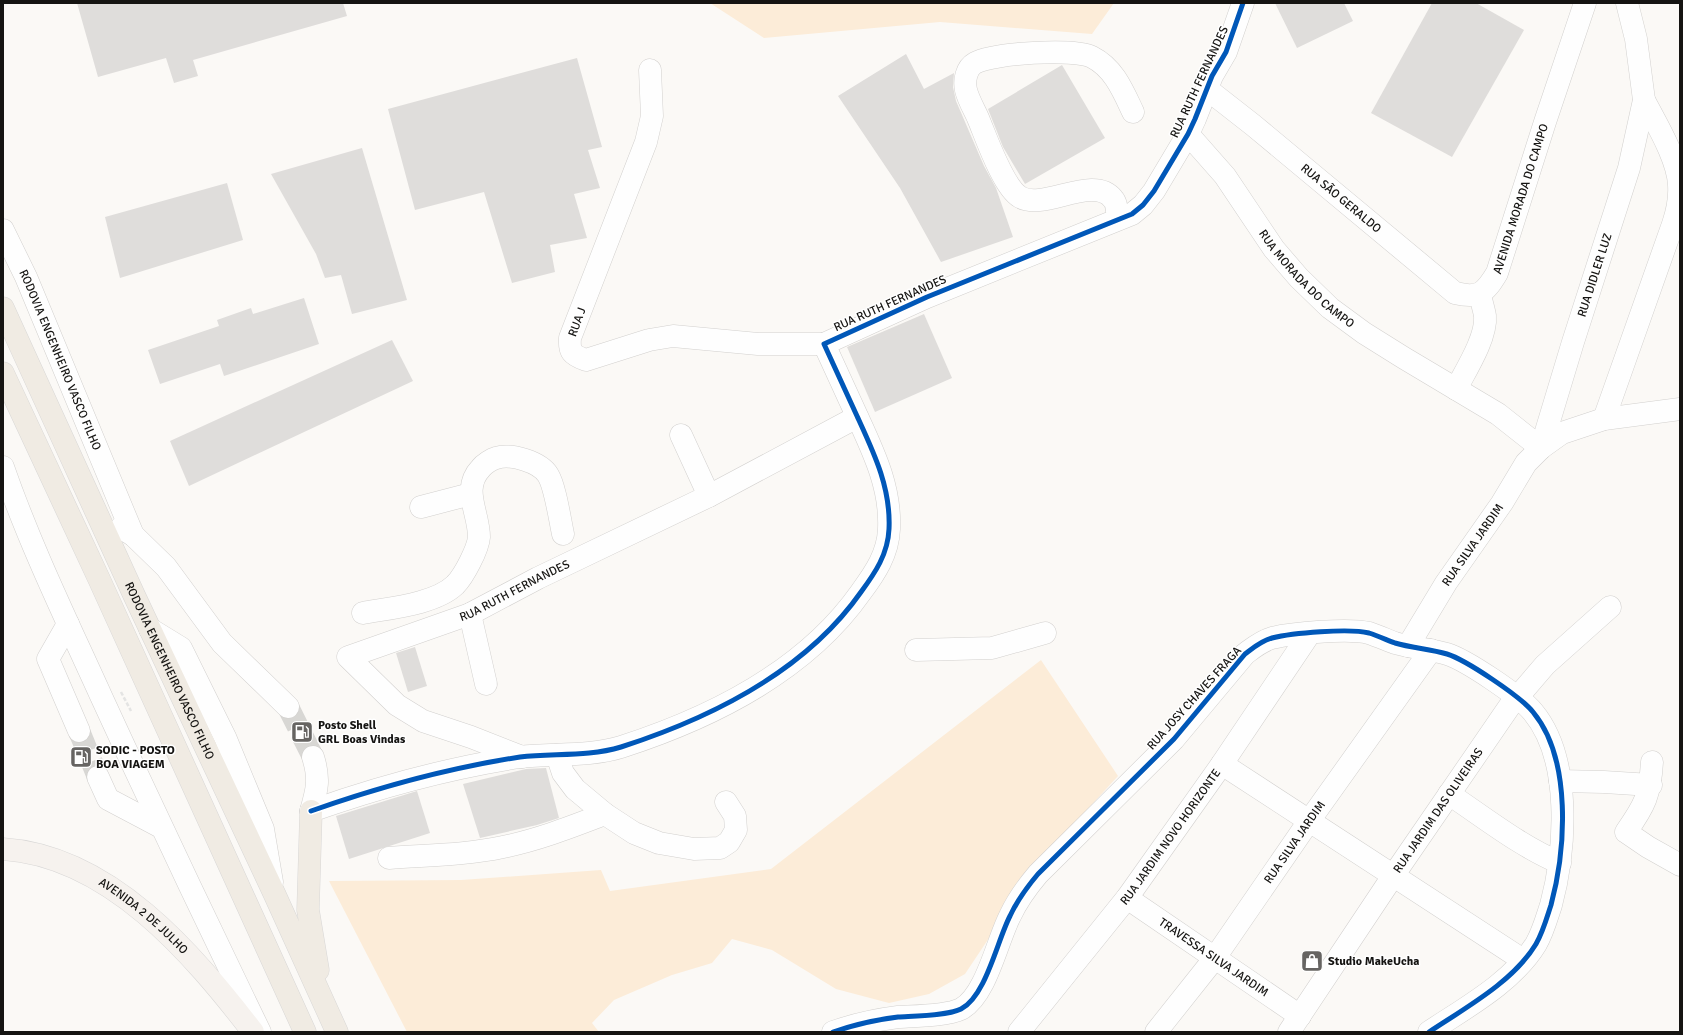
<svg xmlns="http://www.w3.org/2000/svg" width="1683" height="1035" viewBox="0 0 1683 1035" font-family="Signika,sans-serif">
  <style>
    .green { fill: #fcecd8 }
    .building { fill: #dfdddb }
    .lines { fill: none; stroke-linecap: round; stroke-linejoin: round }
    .minor-tunnel { stroke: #d8d7d4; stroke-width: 22; stroke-dasharray: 22 11; stroke-linecap: butt }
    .minor-casing { stroke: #d2d0ce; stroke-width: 23 }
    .major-casing { stroke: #d8d7d6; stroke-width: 23 }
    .highway-casing { stroke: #d8d7d6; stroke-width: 23 }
    .path { stroke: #e4e4e3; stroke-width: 2.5; stroke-dasharray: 4 2; stroke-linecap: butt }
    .minor { stroke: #fefefe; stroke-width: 22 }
    .major { stroke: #f6f2ee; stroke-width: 22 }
    .highway { stroke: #f0ebe3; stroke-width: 22 }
    .cycleway-casing { stroke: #fff; stroke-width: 8 }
    .cycleway { stroke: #0057b8; stroke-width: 5 }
    .labels { text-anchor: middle; stroke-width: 3; stroke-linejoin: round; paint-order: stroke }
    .street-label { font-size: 12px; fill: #151412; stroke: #fff }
    .poi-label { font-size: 12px; font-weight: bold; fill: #151412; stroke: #fff; text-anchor: start }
  </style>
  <rect width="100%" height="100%" fill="#fbf9f6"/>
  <g class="green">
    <polygon points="710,3 1114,3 1092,34 940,22 764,38"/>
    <polygon points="1041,660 1118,776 1015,888 991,935 965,974 929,994 889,1003 836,989 772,950 732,939 712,963 672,975 614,1000 592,1023 599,1032 407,1032 329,881 461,880 601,870 610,891 771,869"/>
  </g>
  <g class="building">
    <polygon points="77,3 343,3 347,16 193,60 198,76 174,83 166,58 98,77"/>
    <polygon points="1275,3 1344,3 1353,21 1297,48"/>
    <polygon points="1432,3 1476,3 1524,30 1452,157 1371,113"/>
    <polygon points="906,54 924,89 954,73 953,87 956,101 984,166 996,188 1013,237 941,262 900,188 838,96"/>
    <polygon points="577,58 602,147 588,150 600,188 574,194 587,238 550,245 555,272 512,283 484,192 415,210 388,109"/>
    <polygon points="1062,65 1105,138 1025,184 1003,147 988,109"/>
    <polygon points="362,148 407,300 352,314 341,275 325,278 316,254 271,174"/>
    <polygon points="227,183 243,240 120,278 105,217"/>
    <polygon points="304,298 319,344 224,376 220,364 160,384 148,350 219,326 217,320 251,308 253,314"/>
    <polygon points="924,314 952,378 875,412 847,347"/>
    <polygon points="392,340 413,381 189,486 170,441"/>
    <polygon points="415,647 427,686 408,692 396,653"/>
    <polygon points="546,768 559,818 537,825 480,838 463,784 526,769"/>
    <polygon points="417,791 430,833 349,859 336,816"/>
  </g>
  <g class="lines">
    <g class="minor-tunnel">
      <polyline points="288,707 313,757"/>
      <polyline points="79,731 98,777"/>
    </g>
    <g class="minor-casing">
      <g id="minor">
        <path d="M650 70 652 116 646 142 570 338C569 352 572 355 586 360L649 340 673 336 758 344H824"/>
        <path id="s1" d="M1207 89 1253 125 1455 293C1479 299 1485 293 1497 273L1545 122 1585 3"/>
        <path id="s2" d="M1188 134 1225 176 1274 249 1299 278 1330 308 1364 333 1404 358 1498 414 1541 448"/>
        <path d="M1118 219C1117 213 1117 203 1113 199 1094 174 1043 211 1020 197 1003 187 986 137 978 118 974 109 968 99 966 90 964 81 966 68 975 63 993 53 1074 48 1092 57 1114 68 1123 91 1133 112"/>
        <path id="s3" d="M3 230 26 277 133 535"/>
        <path d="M1456 389C1466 370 1487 337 1485 316 1484 309 1481 301 1480 294"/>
        <path d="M1604 419 1673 224C1677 212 1680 199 1679 185 1678 159 1656 123 1644 100"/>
        <polyline points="681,435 709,496"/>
        <path id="s4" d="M1541 448 1573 342 1629 168 1644 100 1636 39 1627 3"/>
        <path d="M3 467C30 545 67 621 101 696 153 809 206 921 260 1032"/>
        <polyline points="421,507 471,494"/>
        <polyline points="121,528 133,535 166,567 222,643 288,707"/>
        <path d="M363 613C390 608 435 604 455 585 464 576 478 549 479 537 479 512 461 489 481 468 484 464 492 459 496 458 511 453 540 462 548 475 555 486 560 520 563 534"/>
        <polyline points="470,614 486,684"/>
        <polyline points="68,624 48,659 79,731"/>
        <polyline points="150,629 181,648 225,737 263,829 272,882"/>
        <path id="s5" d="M1408 646 1446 583 1502 503 1526 463 1541 448 1562 433 1604 419 1680 409"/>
        <polyline points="916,650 992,648 1045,633"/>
        <polyline points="557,755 563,773 575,789 605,814 634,833 659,843 694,849 720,848 729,842 736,830 735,816 726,802"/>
        <path id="s6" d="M522 757 471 737 423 721 397 705 348 657 470 614 538 578 709 496 857 417"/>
        <path d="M1652 762C1650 795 1645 805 1626 832L1648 847 1680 865"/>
        <polyline points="1222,764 1523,960"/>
        <polyline points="98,777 108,799 161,827"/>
        <polyline points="1560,781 1604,782 1651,785"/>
        <path d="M1449 794C1485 818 1520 846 1560 863"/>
        <path d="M311 811C379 787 448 768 520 757 553 753 588 757 621 747 711 718 805 672 861 592 875 573 888 554 889 529 891 488 874 453 857 416 846 392 835 368 824 344L927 297 1132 214 1143 205 1154 191 1188 134 1195 119 1212 76 1226 52 1243 3"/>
        <path d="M311 811C317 790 320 779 313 757"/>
        <path d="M389 858C427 855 466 855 503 847 538 840 571 827 605 814"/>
        <path id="s7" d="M1127 898 1300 1016"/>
        <path d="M833 1032C856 1024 874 1020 898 1017 914 1016 947 1016 961 1009 986 996 997 941 1010 916 1017 901 1027 887 1038 874L1174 739 1245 654C1253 648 1261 641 1272 638 1292 633 1349 628 1369 633 1378 636 1387 640 1395 643 1412 648 1430 649 1447 654 1466 660 1520 696 1533 712 1572 759 1566 849 1551 905 1547 917 1543 932 1536 944 1513 982 1465 1008 1429 1032"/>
        <path id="s8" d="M1019 1032 1127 898 1222 764 1310 633"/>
        <path id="s9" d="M1156 1032 1214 959 1309 821 1431 650"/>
        <path id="s10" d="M1289 1032 1393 876 1509 707 1545 665 1610 607"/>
      </g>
    </g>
    <g class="major-casing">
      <g id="major">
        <path id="s11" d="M3 849C110 856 192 953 253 1032"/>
      </g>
    </g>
    <g class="highway-casing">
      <g id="highway">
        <path id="s12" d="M3 308 134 595 274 893 337 1032"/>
        <polyline points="3,373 99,579 305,1032"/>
        <polyline points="311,811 308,910 318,970"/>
      </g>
    </g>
    <polyline class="path" points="121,692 131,711"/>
    <use href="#minor" class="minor"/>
    <use href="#major" class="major"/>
    <use href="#highway" class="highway"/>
    <g class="cycleway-casing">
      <g id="cycleway">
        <path d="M311 811C379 787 448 768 520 757 553 753 588 757 621 747 711 718 805 672 861 592 875 573 888 554 889 529 891 488 874 453 857 416 846 392 835 368 824 344L927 297 1132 214 1143 205 1154 191 1188 134 1195 119 1212 76 1226 52 1243 3"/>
        <path d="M833 1032C856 1024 874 1020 898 1017 914 1016 947 1016 961 1009 986 996 997 941 1010 916 1017 901 1027 887 1038 874L1174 739 1245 654C1253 648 1261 641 1272 638 1292 633 1349 628 1369 633 1378 636 1387 640 1395 643 1412 648 1430 649 1447 654 1466 660 1520 696 1533 712 1572 759 1566 849 1551 905 1547 917 1543 932 1536 944 1513 982 1465 1008 1429 1032"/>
      </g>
    </g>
    <use href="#cycleway" class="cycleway"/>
  </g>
  <defs>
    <g id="fuel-square" transform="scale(1.15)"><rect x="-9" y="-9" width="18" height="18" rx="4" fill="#666462" stroke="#fff"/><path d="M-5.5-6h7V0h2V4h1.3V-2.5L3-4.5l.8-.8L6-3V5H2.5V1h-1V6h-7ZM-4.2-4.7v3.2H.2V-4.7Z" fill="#fff"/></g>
    <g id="shop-square" transform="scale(1.15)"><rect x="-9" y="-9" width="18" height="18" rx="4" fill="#666462" stroke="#fff"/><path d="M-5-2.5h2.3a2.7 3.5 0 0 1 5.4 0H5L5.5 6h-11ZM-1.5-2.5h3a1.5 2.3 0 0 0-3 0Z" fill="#fff"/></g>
  </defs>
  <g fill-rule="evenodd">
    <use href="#fuel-square" x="302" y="732"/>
    <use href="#fuel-square" x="81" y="757"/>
    <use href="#shop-square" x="1312" y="961"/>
  </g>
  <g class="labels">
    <g class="street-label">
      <text transform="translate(1199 82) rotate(-65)" y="4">RUA RUTH FERNANDES</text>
      <text dy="4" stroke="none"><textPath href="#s1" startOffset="173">RUA SÃO GERALDO</textPath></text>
      <text dy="4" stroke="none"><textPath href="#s1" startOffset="451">AVENIDA MORADA DO CAMPO</textPath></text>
      <text dy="4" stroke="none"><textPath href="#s4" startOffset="181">RUA DIDLER LUZ</textPath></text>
      <text dy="4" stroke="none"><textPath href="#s2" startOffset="188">RUA MORADA DO CAMPO</textPath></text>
      <text transform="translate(890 303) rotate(-24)" y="4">RUA RUTH FERNANDES</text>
      <text transform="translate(577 322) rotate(-70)" y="4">RUA J</text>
      <text dy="4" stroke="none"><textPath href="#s3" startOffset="142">RODOVIA ENGENHEIRO VASCO FILHO</textPath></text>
      <text dy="4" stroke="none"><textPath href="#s5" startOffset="120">RUA SILVA JARDIM</textPath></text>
      <text dy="4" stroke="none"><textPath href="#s6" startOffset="384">RUA RUTH FERNANDES</textPath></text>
      <text dy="4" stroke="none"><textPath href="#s12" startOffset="399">RODOVIA ENGENHEIRO VASCO FILHO</textPath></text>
      <text transform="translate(1194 698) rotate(-48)" y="4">RUA JOSY CHAVES FRAGA</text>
      <text dy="4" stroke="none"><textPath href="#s10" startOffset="267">RUA JARDIM DAS OLIVEIRAS</textPath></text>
      <text dy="4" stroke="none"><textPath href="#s8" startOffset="247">RUA JARDIM NOVO HORIZONTE</textPath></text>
      <text dy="4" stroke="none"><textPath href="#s9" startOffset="235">RUA SILVA JARDIM</textPath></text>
      <text dy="4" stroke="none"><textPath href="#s11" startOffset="159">AVENIDA 2 DE JULHO</textPath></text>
      <text dy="4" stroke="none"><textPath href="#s7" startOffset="105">TRAVESSA SILVA JARDIM</textPath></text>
    </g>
    <g class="poi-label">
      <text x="318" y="729">Posto Shell<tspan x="318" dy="14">GRL Boas Vindas</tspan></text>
      <text x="96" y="754">SODIC - POSTO<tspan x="96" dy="14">BOA VIAGEM</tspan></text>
      <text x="1328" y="965">Studio MakeUcha</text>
    </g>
  </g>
  <rect width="1683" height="1035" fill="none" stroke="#151412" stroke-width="8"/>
</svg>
